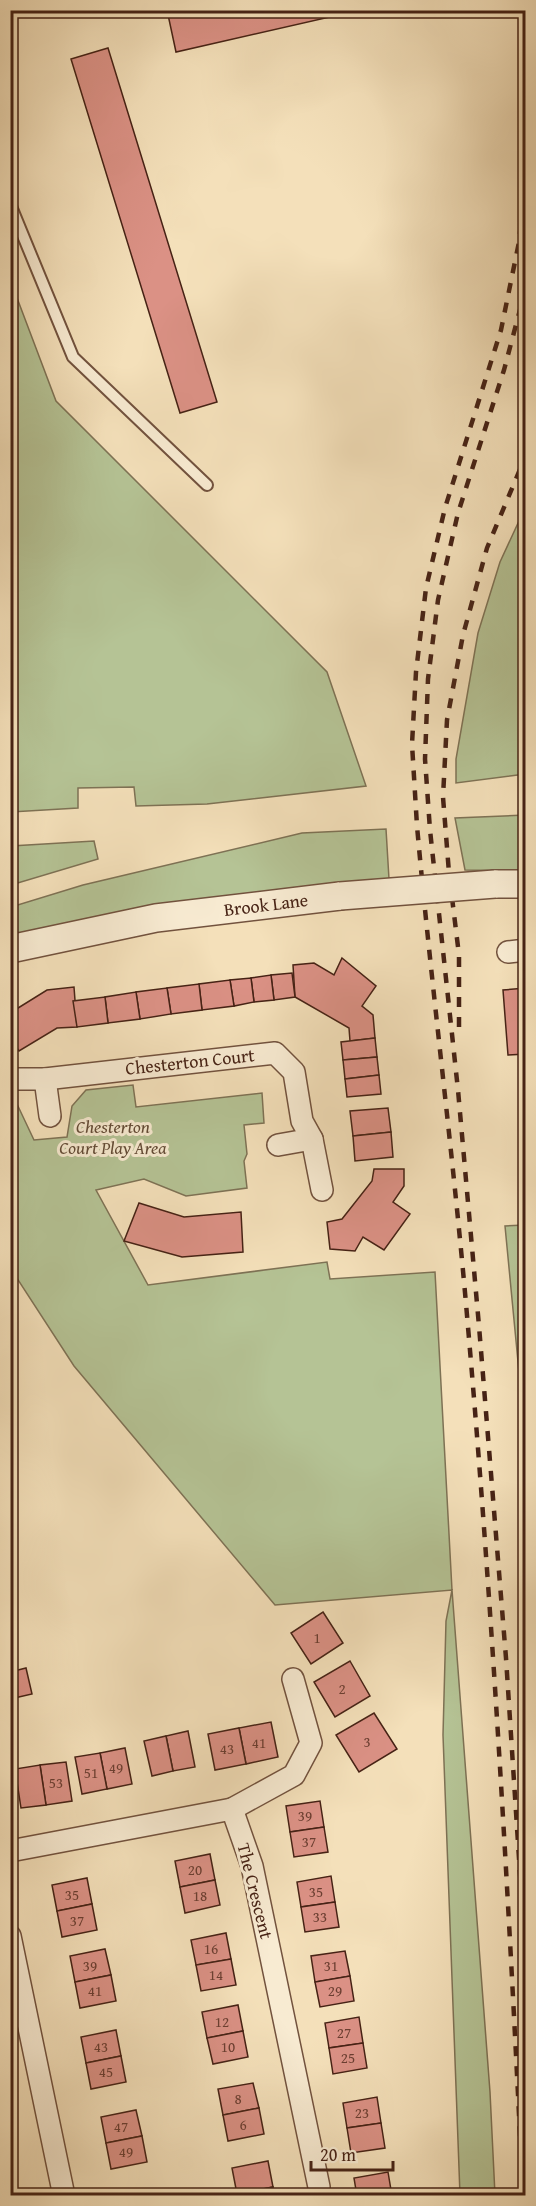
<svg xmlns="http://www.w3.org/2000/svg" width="536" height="2206" viewBox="0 0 536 2206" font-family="'Gentium Book Plus',serif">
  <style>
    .green { fill: #b5c395; stroke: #7e7255; stroke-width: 1.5 }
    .building { fill: #db9185; stroke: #462215; stroke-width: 1.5 }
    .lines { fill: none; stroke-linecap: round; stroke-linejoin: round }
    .service-casing { stroke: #72523e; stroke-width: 14 }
    .minor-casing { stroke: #72523e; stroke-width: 24 }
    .tertiary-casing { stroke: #72523e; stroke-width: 30 }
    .service { stroke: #f8ebd2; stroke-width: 10 }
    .minor { stroke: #f8ebd2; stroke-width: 21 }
    .tertiary { stroke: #f8ebd2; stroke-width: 27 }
    .rail { stroke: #462215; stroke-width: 4.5; stroke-dasharray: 10 10; stroke-linecap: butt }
    .tertiary-bridge-casing { stroke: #72523e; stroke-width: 30; stroke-linecap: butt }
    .tertiary-bridge { stroke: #f8ebd2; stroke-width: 27 }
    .labels { text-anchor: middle; stroke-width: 6; stroke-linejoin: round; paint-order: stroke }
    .number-label { font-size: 15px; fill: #6b3e31 }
    .street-label { font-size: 18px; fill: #462215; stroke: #f8ebd2 }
    .park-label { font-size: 18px; font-style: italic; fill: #624a35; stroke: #f8ebd2 }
  </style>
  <rect width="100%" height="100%" fill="#f4e0ba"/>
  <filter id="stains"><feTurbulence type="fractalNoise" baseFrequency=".00333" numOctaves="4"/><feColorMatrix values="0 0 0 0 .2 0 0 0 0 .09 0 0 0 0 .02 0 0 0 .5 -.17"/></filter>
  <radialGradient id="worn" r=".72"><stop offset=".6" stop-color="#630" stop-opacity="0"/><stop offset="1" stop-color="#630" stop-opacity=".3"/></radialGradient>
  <g class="green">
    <polygon points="11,282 56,401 327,672 366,786 207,804 136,806 134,787 78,788 78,808 11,812"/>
    <polygon points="525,508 525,774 456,783 456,759 478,633 500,562"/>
    <polygon points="525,815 525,871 465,870 455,818"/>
    <polygon points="386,829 389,879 11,941 11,907 83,885 302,833"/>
    <polygon points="94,841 98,859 11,885 11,846"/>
    <polygon points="133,1085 136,1107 262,1093 264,1123 244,1125 247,1154 244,1161 247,1188 186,1196 144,1179 96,1190 148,1285 327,1262 330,1279 435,1272 452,1590 490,2092 495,2195 460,2195 443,1735 446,1621 452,1590 275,1605 74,1366 11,1269 11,1108 17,1104 34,1140 67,1137 72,1106 86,1090"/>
    <polygon points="525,1225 526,1225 525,1472 521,1393 505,1226"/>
  </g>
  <g class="building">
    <polygon points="167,10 342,10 343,14 176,52"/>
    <polygon points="108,48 217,402 180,413 71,59"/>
    <polygon points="342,958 376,986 362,1006 373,1015 375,1038 350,1041 349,1028 295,997 293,965 314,963 334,975"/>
    <polygon points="292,973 295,997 274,1000 271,975"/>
    <polygon points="271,975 274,1000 254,1002 251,978"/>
    <polygon points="251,978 254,1002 234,1006 230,980"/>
    <polygon points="230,980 234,1006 202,1010 199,984"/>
    <polygon points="199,984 202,1010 171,1014 167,988"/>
    <polygon points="74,987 77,1027 57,1028 19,1051 10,1038 10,1013 47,990"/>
    <polygon points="167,988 171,1014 140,1019 136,992"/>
    <polygon points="526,988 526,1054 508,1055 503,990"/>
    <polygon points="136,992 140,1019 108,1023 105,997"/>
    <polygon points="105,997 108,1023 77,1027 73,1001"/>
    <polygon points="375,1038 377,1057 343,1060 341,1042"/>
    <polygon points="377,1057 379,1075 345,1079 343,1060"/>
    <polygon points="379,1075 381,1094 347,1097 345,1079"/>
    <polygon points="388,1108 391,1132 353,1136 350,1111"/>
    <polygon points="391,1132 393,1157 355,1161 353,1136"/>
    <polygon points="374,1169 404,1169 404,1186 393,1202 410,1214 384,1250 363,1237 355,1251 330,1249 327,1222 342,1219 372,1181"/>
    <polygon points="139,1203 184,1217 241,1212 243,1252 182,1257 124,1241"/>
    <polygon points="323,1612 343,1643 311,1664 291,1633"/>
    <polygon points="350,1661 370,1696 335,1717 314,1682"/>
    <polygon points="26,1668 32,1694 10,1699 10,1672"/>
    <polygon points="374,1713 397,1749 359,1772 336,1735"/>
    <polygon points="271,1722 278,1757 246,1764 239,1728"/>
    <polygon points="239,1728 246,1764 215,1770 208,1734"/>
    <polygon points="188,1731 195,1767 173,1771 166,1736"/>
    <polygon points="166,1736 173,1771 152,1776 144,1741"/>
    <polygon points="125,1748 132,1784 107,1789 100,1753"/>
    <polygon points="100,1753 107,1789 82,1794 75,1757"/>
    <polygon points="66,1762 72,1801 46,1805 40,1765"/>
    <polygon points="40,1765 46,1805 21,1808 15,1769"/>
    <polygon points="320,1801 324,1827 290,1832 286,1806"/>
    <polygon points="324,1827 328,1852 294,1857 290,1832"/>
    <polygon points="210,1854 215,1880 180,1887 175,1861"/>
    <polygon points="331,1876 335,1902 301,1907 297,1882"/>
    <polygon points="87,1878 92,1904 57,1911 52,1885"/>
    <polygon points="215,1880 220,1905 185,1913 180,1887"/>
    <polygon points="335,1902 339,1927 305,1932 301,1907"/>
    <polygon points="92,1904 97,1930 62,1937 57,1911"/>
    <polygon points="226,1933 231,1959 196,1965 191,1940"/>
    <polygon points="105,1949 111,1975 75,1982 70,1956"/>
    <polygon points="345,1951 350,1976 315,1982 311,1956"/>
    <polygon points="231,1959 236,1985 201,1991 196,1965"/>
    <polygon points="111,1975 116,2001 80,2008 75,1982"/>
    <polygon points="350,1976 354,2001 320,2007 315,1982"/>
    <polygon points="238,2005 243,2031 207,2038 202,2012"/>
    <polygon points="359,2017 363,2043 329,2048 325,2023"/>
    <polygon points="116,2030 121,2056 86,2063 81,2037"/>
    <polygon points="243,2031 248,2057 213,2064 207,2038"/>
    <polygon points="363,2043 367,2068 333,2074 329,2048"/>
    <polygon points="121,2056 126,2082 91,2089 86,2063"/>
    <polygon points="253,2083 259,2108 223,2115 218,2089"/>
    <polygon points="377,2097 381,2123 347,2128 343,2103"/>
    <polygon points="259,2108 264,2134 228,2141 223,2115"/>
    <polygon points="136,2110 142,2136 106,2143 101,2117"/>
    <polygon points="381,2123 385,2148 351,2153 347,2128"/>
    <polygon points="142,2136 147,2162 111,2169 106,2143"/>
    <polygon points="268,2161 273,2187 237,2194 232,2168"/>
    <polygon points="388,2172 392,2196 357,2196 354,2178"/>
    <polygon points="273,2187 274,2196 238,2196 237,2194"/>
  </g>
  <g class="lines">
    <g class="service-casing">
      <polyline id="service" points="10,204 73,357 207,485"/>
    </g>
    <g class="minor-casing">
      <g id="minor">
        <polyline points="508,952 526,950"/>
        <polyline points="10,1079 45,1079 275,1053 294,1072 302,1121 312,1139 322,1190"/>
        <polyline points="45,1079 50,1116"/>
        <polyline points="278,1145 312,1139"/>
        <polyline points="232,1809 294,1775 311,1743 293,1679"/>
        <polyline points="10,1851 232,1809 252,1866 319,2187 319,2196"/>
        <polyline points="10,1936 64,2196"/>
      </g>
    </g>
    <g class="tertiary-casing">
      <g id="tertiary">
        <polyline points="495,884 526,884"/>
        <polyline points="10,949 156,918 340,896"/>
      </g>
    </g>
    <use href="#service" class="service"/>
    <use href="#minor" class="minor"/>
    <use href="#tertiary" class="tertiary"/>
    <g class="rail">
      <polyline points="522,10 526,42"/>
      <polyline points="526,287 504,370 458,513 438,600 428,679 425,759 430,830 458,1090 479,1326 506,1658 526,1966"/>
      <polyline points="459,1027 459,955 449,873 443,797 447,720 463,635 487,548 526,455"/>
      <path d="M523 2196C509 1906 493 1616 468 1327 454 1160 432 993 417 826L412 744 416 672 426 588 445 508 501 330 519 242 526 175"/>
    </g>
    <g class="tertiary-bridge-casing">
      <polyline id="tertiary-bridge" points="340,896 495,884"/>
    </g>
    <use href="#tertiary-bridge" class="tertiary-bridge"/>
  </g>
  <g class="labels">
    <g class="number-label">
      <text x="317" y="1643">1</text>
      <text x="342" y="1694">2</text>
      <text x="367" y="1747">3</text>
      <text x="259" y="1748">41</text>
      <text x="227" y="1754">43</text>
      <text x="116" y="1773">49</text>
      <text x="91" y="1778">51</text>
      <text x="56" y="1788">53</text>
      <text x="305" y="1821">39</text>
      <text x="309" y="1847">37</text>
      <text x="195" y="1875">20</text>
      <text x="316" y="1897">35</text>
      <text x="72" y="1900">35</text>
      <text x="200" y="1901">18</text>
      <text x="320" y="1922">33</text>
      <text x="77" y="1926">37</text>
      <text x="211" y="1954">16</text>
      <text x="90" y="1971">39</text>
      <text x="331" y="1971">31</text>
      <text x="216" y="1980">14</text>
      <text x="95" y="1996">41</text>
      <text x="335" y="1996">29</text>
      <text x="222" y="2027">12</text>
      <text x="344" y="2038">27</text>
      <text x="101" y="2052">43</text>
      <text x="228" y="2052">10</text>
      <text x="348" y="2063">25</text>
      <text x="106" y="2077">45</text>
      <text x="238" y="2104">8</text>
      <text x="362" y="2118">23</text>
      <text x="243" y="2130">6</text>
      <text x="121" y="2132">47</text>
      <text x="126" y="2157">49</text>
    </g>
    <g class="street-label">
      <text transform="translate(266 905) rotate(-7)" y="6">Brook Lane</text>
      <text transform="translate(190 1062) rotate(-6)" y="6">Chesterton Court</text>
      <text transform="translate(255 1891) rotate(76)" y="6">The Crescent</text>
    </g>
    <g class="park-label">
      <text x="113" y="1133">Chesterton<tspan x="113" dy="21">Court Play Area</tspan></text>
    </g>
  </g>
  <rect width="536" height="2206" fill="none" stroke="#f4e0ba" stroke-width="36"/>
  <rect x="12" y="12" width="512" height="2182" fill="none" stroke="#462215" stroke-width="3"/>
  <rect x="18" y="18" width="500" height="2170" fill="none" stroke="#462215" stroke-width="1.5"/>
  <path d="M311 2161v9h82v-9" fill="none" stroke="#462215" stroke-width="3"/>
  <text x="320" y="2161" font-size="18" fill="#462215" stroke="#f8ebd2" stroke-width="4.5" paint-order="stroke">20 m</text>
  <rect width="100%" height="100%" filter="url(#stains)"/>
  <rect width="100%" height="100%" fill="url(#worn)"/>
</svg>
